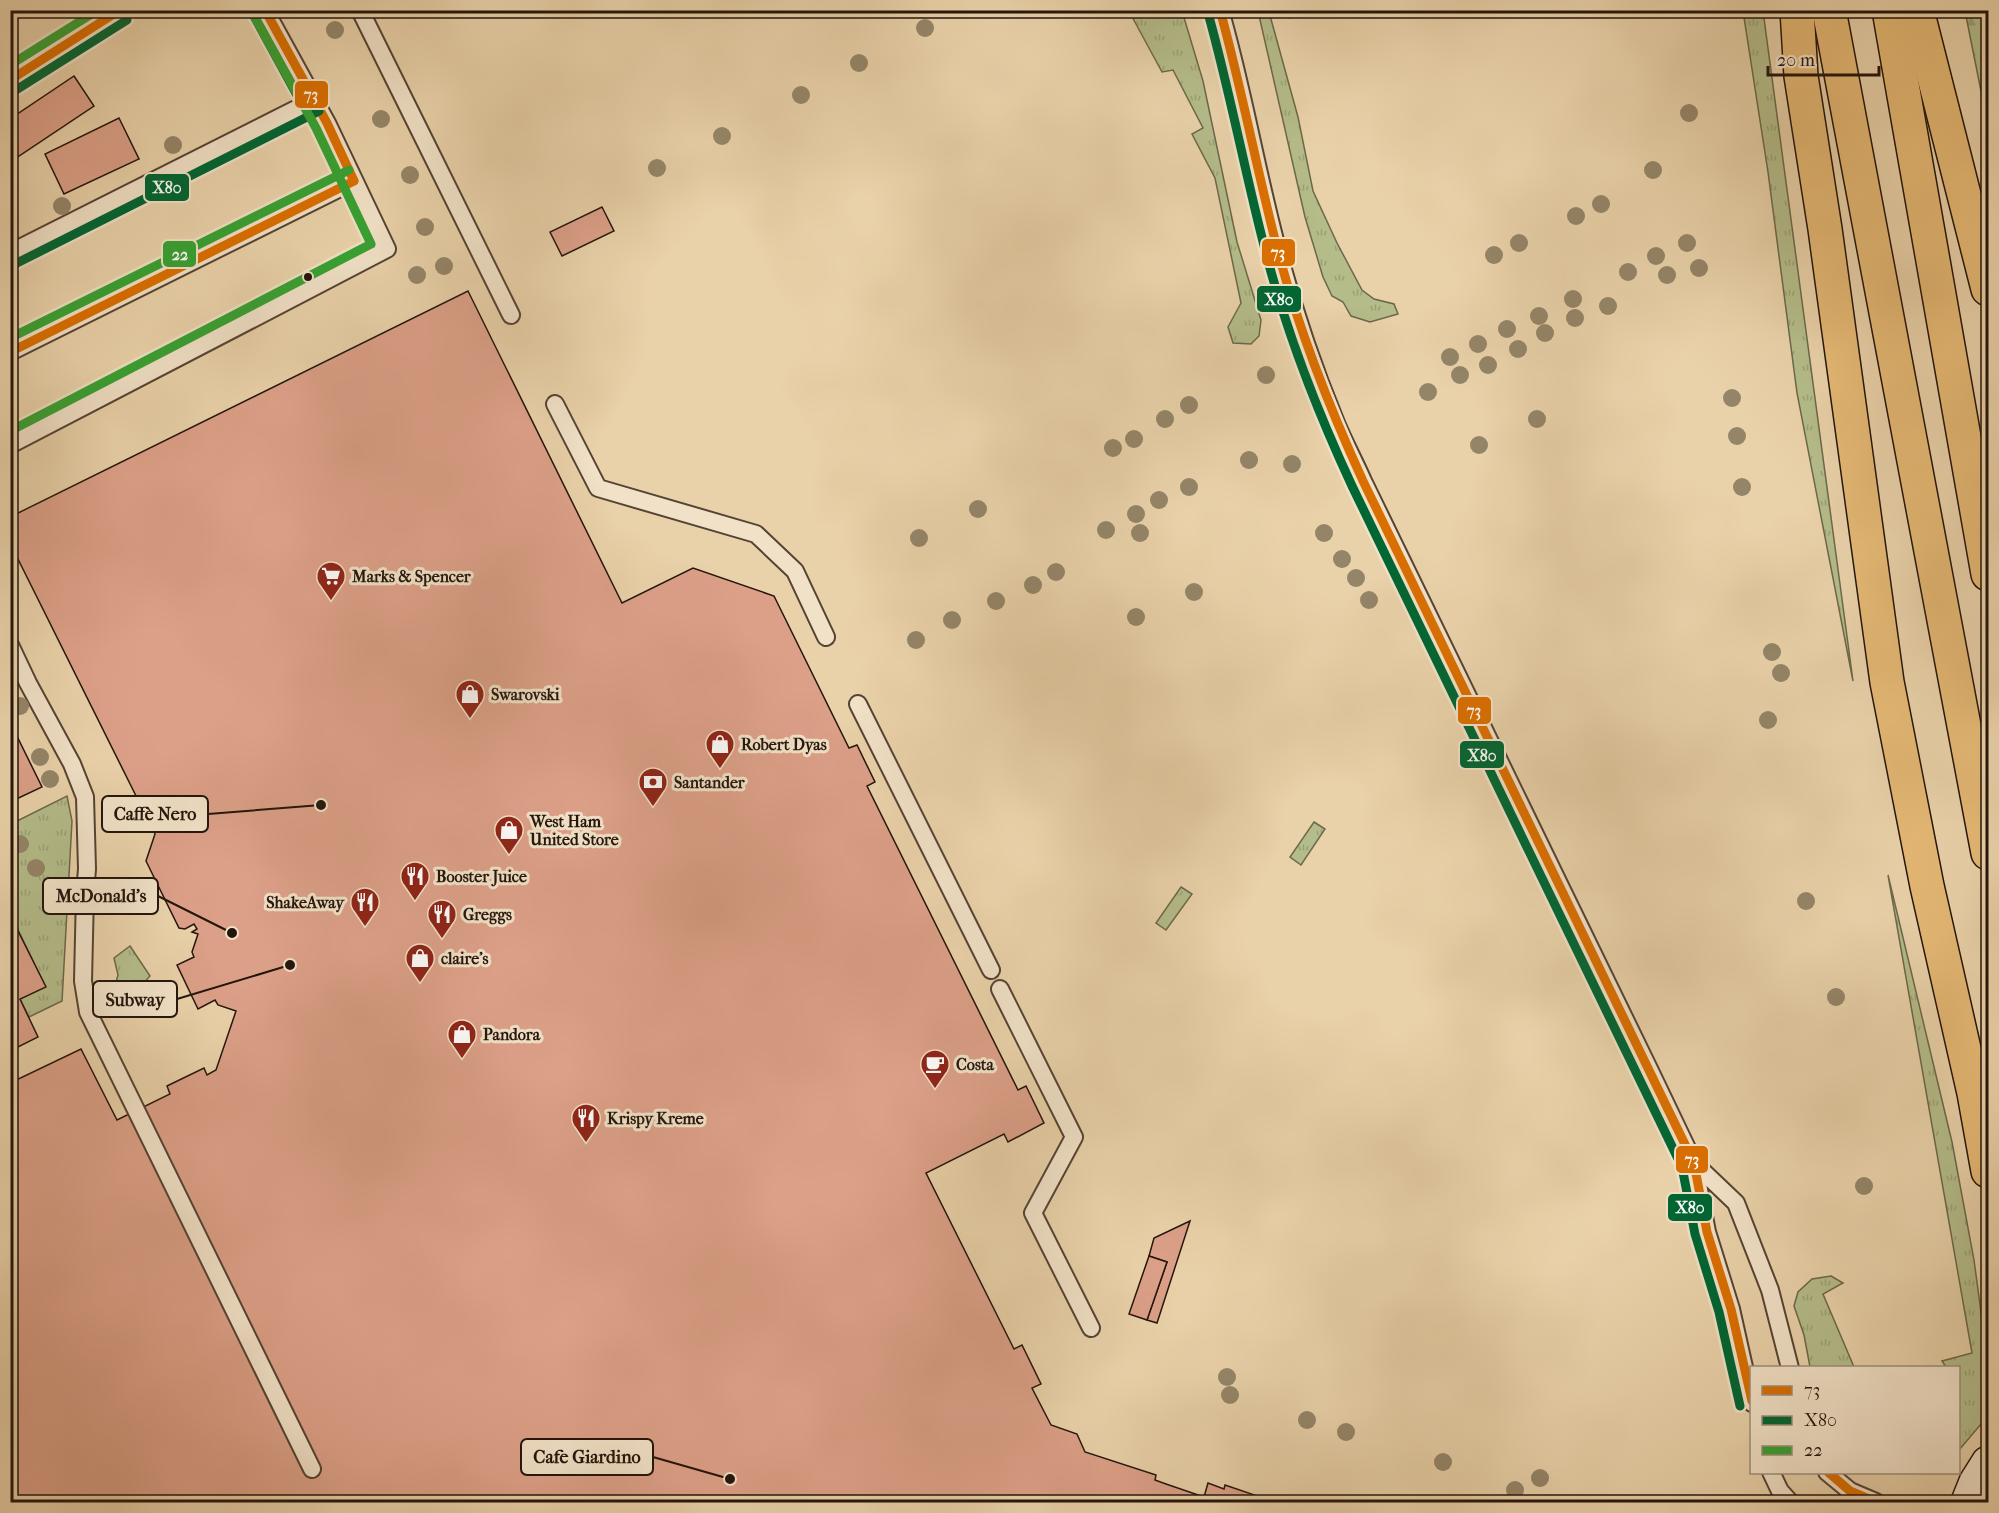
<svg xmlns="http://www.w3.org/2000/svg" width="1999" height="1513" viewBox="0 0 1999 1513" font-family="'IM FELL French Canon',serif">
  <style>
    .grass { fill: url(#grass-tufts); stroke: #6c684b; stroke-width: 1.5 }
    .forest { fill: url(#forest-firs); stroke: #6c684b; stroke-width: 1.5 }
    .building { fill: #dca088; stroke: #24150c; stroke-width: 1.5 }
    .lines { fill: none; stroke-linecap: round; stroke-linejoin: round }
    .lane-casing { stroke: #543; stroke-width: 20 }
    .secondary-casing { stroke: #24150c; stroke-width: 36 }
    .primary-casing { stroke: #24150c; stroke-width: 36 }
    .lane { stroke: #f1e1c7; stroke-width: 16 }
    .secondary { stroke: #f1e1c7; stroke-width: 33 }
    .primary { stroke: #e4b874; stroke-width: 33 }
    .bus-1-casing { stroke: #f1e1c7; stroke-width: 14 }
    .bus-2-casing { stroke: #f1e1c7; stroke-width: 14 }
    .bus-3-casing { stroke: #f1e1c7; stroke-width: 14 }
    .bus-1 { stroke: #da6f01; stroke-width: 9 }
    .bus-2 { stroke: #063; stroke-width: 9 }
    .bus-3 { stroke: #38a233; stroke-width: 9 }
    .tree { fill: #948568 }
    .bus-dot { fill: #24150c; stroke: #f1e1c7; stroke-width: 2 }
    .labels { text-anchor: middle; stroke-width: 6; stroke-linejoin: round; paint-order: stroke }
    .poi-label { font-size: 16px; font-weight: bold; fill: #24150c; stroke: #f1e1c7; text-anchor: start }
    .leader { fill: none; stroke: #24150c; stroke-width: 2 }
    .callout-dot { fill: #24150c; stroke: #f1e1c7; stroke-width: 2 }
    .callout { fill: #f1e1c7; stroke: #24150c; stroke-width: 2 }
    .callout-label { font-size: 18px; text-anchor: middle; font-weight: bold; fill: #24150c }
    .line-badge { stroke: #f1e1c7; stroke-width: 2 }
    .badge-label { font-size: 16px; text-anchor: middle; font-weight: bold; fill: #fff }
  </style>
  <defs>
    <pattern id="grass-tufts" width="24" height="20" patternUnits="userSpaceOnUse" patternTransform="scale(1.5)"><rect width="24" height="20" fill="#b4bc8a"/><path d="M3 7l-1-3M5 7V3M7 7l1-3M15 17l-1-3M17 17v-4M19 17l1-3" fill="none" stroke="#9ba176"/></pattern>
    <pattern id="forest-firs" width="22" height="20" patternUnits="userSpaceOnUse" patternTransform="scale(1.5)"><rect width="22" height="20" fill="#b4bc8a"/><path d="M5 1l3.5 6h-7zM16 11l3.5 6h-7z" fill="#9ba176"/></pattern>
  </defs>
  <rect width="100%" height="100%" fill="#e9d1a9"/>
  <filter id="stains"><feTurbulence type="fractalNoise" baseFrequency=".00333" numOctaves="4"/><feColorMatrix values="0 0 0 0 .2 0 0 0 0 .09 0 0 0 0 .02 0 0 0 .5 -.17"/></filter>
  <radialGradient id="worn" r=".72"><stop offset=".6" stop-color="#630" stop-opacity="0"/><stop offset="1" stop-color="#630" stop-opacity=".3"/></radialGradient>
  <g class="grass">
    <polygon points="1133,10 1182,11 1203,81 1237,242 1261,320 1259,336 1251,344 1233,343 1228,327 1241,303 1215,178 1192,134 1203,128 1173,70 1162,72 1130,13"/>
    <polygon points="1258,11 1297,11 1298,14 1290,18 1269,12 1298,117 1313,191 1337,243 1362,290 1374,299 1394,304 1398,314 1370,322 1351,316 1343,302 1332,296 1323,277 1305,217"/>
    <polygon points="1743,11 1763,11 1853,681 1797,393 1768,172"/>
    <polygon points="67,796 72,821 62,1001 29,1017 20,999 45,986 11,915 11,824"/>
    <polygon points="1314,822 1325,829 1301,865 1290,857"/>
    <polygon points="1888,875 1952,1142 1974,1260 1988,1364 1988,1382 1982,1423 1959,1450 1958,1368 1946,1367 1942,1361 1972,1353"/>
    <polygon points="1181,887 1192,894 1166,930 1156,923"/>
    <polygon points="130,946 150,976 128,1000 114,989 118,975 114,958"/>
    <polygon points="1831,1276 1843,1283 1823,1294 1854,1367 1810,1367 1804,1335 1794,1306 1798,1292 1812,1279"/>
  </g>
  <polygon class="forest" points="1965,11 1988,11 1988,126"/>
  <g class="building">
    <polygon points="74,76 94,106 10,162 10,119"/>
    <polygon points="119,118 139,159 64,194 45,154"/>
    <polygon points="602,207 614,231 562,256 550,232"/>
    <polygon points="468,291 622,603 693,568 774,596 849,748 857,745 875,782 867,786 1018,1090 1026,1086 1044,1123 1008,1142 1004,1134 926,1173 1014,1349 1022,1345 1041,1384 1032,1388 1051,1425 1077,1434 1085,1452 1156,1475 1155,1480 1166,1484 1204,1497 1208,1483 1224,1489 1225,1485 1275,1502 10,1502 10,1083 81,1049 117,1120 170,1094 167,1086 204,1068 207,1075 216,1070 236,1011 218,1005 215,1000 198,1009 177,965 194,957 192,952 198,934 192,932 197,929 194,924 185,929 179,928 146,861 155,834 10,543 10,517"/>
    <polygon points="10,722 42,787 10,802"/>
    <polygon points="10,915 46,987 20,999 38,1037 10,1051"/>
    <polygon points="1190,1221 1157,1323 1147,1320 1167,1262 1149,1256 1154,1238"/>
    <polygon points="1149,1256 1167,1262 1147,1320 1129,1314"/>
  </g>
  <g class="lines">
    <g class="lane-casing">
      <g id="lane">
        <polyline points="360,10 511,315"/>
        <path d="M1220 10C1244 92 1257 177 1280 259 1295 314 1314 370 1336 423 1344 442 1354 461 1363 481L1651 1073 1694 1163 1707 1232 1731 1309 1752 1403"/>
        <polyline points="10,80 121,10"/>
        <polyline points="10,253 314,100"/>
        <polyline points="10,352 354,181"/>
        <polyline points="555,404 598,488 756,534 795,571 826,637"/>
        <polyline points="10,445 387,249 327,123 265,10"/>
        <polyline points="10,645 28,683 72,764 85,797 87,869 85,893 83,981 88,1012 312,1469"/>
        <polyline points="858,704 991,970"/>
        <polyline points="1000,989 1074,1137 1033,1213 1091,1328"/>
        <polyline points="1694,1163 1736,1203 1770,1290 1790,1368"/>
        <polyline points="1771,1472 1780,1491 1790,1502"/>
        <polyline points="1827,1472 1850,1491 1876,1502"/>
      </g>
    </g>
    <g class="secondary-casing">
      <polyline id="secondary" points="1968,1502 1976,1482 1988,1463"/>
    </g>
    <g class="primary-casing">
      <g id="primary">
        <polyline points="1797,10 1801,76 1825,229 1887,682 1927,886 1974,1093 1988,1171"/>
        <polyline points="1829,10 1988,853"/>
        <polyline points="1889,10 1988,574"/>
        <polyline points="1917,10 1988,289"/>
      </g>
    </g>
    <use href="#lane" class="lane"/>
    <use href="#secondary" class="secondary"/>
    <use href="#primary" class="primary"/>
    <g class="bus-1-casing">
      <g id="bus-1">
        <polyline points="265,10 327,123 354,181"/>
        <path d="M1220 10C1243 93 1258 177 1280 259 1301 336 1330 409 1363 481L1694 1163 1707 1232 1731 1309 1752 1401"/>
        <polyline points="10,80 120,10"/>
        <polyline points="10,352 354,181"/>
        <polyline points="1828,1472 1850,1491 1876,1502"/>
      </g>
    </g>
    <g class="bus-2-casing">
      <g id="bus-2">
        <path d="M1208 13C1231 95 1246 179 1268 261 1289 339 1318 413 1352 486L1682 1167 1695 1234 1719 1312 1740 1406"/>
        <polyline points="254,16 303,106"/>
        <polyline points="16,90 127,20"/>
        <polyline points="15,264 319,111"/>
      </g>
    </g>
    <g class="bus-3-casing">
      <g id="bus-3">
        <polyline points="10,65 98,10"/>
        <polyline points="10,338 349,170"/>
        <polyline points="10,431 371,244 316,128 254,16"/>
      </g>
    </g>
    <use href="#bus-1" class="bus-1"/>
    <use href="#bus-2" class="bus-2"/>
    <use href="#bus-3" class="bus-3"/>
  </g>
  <g class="tree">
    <circle cx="925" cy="28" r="9"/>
    <circle cx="335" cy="30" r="9"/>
    <circle cx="859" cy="63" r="9"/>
    <circle cx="801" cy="95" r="9"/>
    <circle cx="1689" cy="113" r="9"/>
    <circle cx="381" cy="119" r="9"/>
    <circle cx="722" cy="136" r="9"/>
    <circle cx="173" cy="145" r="9"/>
    <circle cx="657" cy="168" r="9"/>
    <circle cx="1653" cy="170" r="9"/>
    <circle cx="410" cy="175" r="9"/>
    <circle cx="1601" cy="204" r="9"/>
    <circle cx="62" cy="206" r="9"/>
    <circle cx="1576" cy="216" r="9"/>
    <circle cx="425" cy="227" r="9"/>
    <circle cx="1519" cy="243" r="9"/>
    <circle cx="1687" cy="243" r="9"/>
    <circle cx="1494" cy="255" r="9"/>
    <circle cx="1656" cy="256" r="9"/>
    <circle cx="444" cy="266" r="9"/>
    <circle cx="1699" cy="268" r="9"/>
    <circle cx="1628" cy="272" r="9"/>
    <circle cx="417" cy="275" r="9"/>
    <circle cx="1667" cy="275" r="9"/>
    <circle cx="1573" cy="299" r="9"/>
    <circle cx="1608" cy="306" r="9"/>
    <circle cx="1539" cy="316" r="9"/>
    <circle cx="1575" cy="318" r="9"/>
    <circle cx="1507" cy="329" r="9"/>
    <circle cx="1545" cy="333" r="9"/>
    <circle cx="1478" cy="344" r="9"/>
    <circle cx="1518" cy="349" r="9"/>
    <circle cx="1450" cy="357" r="9"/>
    <circle cx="1488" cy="365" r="9"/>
    <circle cx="1266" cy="375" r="9"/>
    <circle cx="1460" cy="375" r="9"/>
    <circle cx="1428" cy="392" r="9"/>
    <circle cx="1732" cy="398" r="9"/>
    <circle cx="1189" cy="405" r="9"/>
    <circle cx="1165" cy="419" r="9"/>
    <circle cx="1537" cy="419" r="9"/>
    <circle cx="1737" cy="436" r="9"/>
    <circle cx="1134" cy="439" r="9"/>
    <circle cx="1479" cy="445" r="9"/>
    <circle cx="1113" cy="448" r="9"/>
    <circle cx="1249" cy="460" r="9"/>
    <circle cx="1292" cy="464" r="9"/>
    <circle cx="1189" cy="487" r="9"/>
    <circle cx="1742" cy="487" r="9"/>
    <circle cx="1159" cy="500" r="9"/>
    <circle cx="978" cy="509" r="9"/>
    <circle cx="1136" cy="514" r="9"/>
    <circle cx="1106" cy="530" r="9"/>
    <circle cx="1140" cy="533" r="9"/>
    <circle cx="1324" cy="533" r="9"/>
    <circle cx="919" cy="538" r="9"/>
    <circle cx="1342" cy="559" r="9"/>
    <circle cx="1056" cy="572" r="9"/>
    <circle cx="1356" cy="578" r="9"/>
    <circle cx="1033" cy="585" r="9"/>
    <circle cx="1194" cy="592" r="9"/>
    <circle cx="1369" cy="600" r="9"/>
    <circle cx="996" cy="601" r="9"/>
    <circle cx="1136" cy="617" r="9"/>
    <circle cx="952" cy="620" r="9"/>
    <circle cx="916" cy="640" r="9"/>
    <circle cx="1772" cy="652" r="9"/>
    <circle cx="1781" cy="673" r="9"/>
    <circle cx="20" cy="706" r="9"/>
    <circle cx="1768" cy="720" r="9"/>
    <circle cx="40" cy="757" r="9"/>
    <circle cx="50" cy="779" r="9"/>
    <circle cx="20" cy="844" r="9"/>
    <circle cx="36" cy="868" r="9"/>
    <circle cx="1806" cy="901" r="9"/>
    <circle cx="1836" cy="997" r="9"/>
    <circle cx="1864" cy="1186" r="9"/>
    <circle cx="1227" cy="1377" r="9"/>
    <circle cx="1230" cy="1395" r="9"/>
    <circle cx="1307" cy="1420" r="9"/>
    <circle cx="1346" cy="1432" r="9"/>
    <circle cx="1443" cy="1462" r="9"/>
    <circle cx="1540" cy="1478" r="9"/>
    <circle cx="1515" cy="1490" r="9"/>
  </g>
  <defs>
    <g id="supermarket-pin" transform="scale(1.5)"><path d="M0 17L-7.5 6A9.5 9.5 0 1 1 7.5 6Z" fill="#8f2418" stroke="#f1e1c7"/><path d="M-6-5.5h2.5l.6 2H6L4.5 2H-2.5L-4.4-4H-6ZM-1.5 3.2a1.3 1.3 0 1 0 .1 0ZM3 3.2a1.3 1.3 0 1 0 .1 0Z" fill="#fff"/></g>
    <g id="shop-pin" transform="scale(1.5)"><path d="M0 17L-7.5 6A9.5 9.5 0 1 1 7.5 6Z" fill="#8f2418" stroke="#f1e1c7"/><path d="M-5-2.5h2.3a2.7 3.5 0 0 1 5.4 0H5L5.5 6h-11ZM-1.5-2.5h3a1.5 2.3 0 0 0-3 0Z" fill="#fff"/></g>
    <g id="bank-pin" transform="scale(1.5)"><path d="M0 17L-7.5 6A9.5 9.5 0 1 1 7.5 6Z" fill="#8f2418" stroke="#f1e1c7"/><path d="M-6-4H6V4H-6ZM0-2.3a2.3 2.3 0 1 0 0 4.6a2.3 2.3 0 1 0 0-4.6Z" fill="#fff"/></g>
    <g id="restaurant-pin" transform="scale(1.5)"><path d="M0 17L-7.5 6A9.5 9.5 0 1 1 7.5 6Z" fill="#8f2418" stroke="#f1e1c7"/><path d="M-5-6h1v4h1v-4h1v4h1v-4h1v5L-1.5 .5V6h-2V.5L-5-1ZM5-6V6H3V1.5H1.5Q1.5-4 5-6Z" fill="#fff"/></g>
    <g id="cafe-pin" transform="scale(1.5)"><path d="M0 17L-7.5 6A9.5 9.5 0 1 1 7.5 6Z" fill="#8f2418" stroke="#f1e1c7"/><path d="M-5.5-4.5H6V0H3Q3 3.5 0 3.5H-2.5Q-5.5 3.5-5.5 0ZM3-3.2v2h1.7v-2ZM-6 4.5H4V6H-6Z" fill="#fff"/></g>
  </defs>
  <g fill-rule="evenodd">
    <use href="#supermarket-pin" x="331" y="576"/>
    <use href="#shop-pin" x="470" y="694"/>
    <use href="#shop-pin" x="720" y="744"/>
    <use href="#bank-pin" x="653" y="782"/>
    <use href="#shop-pin" x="509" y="830"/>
    <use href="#restaurant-pin" x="415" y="876"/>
    <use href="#restaurant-pin" x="365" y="902"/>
    <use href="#restaurant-pin" x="442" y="914"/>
    <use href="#shop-pin" x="420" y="958"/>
    <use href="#shop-pin" x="462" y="1034"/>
    <use href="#cafe-pin" x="935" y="1064"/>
    <use href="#restaurant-pin" x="586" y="1118"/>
  </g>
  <circle class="bus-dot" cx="308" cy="277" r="5"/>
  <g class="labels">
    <g class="poi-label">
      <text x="352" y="582">Marks &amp; Spencer</text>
      <text x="491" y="700">Swarovski</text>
      <text x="741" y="750">Robert Dyas</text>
      <text x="674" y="788">Santander</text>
      <text x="530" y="827">West Ham<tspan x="530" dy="18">United Store</tspan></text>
      <text x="436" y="882">Booster Juice</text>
      <text x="344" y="908" text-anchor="end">ShakeAway</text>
      <text x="463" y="920">Greggs</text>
      <text x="441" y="964">claire's</text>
      <text x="483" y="1040">Pandora</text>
      <text x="956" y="1070">Costa</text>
      <text x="607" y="1124">Krispy Kreme</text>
    </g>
  </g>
  <path class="leader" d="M321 805L208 814M232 933L158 896M290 965L177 999M730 1479L653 1457"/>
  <g class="callout-dot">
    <circle cx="321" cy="805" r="6"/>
    <circle cx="232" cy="933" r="6"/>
    <circle cx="290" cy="965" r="6"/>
    <circle cx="730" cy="1479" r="6"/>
  </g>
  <g class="callout">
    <rect x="102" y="796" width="106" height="36" rx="6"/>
    <rect x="43" y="878" width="115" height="36" rx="6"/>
    <rect x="93" y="981" width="84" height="36" rx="6"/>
    <rect x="521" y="1439" width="132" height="36" rx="6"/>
  </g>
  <g class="callout-label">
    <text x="155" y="820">Caffè Nero</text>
    <text x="101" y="902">McDonald's</text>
    <text x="135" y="1006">Subway</text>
    <text x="587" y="1463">Cafe Giardino</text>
  </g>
  <g class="line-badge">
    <rect x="294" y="80" width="35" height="29" rx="6" fill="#da6f01"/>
    <rect x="144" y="173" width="46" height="29" rx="6" fill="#063"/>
    <rect x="1261" y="238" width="35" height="29" rx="6" fill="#da6f01"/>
    <rect x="162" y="240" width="35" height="28" rx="6" fill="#38a233"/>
    <rect x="1256" y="285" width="46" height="28" rx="6" fill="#063"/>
    <rect x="1457" y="696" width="35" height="29" rx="6" fill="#da6f01"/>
    <rect x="1459" y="740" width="46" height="29" rx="6" fill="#063"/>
    <rect x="1675" y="1145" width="34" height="29" rx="6" fill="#da6f01"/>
    <rect x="1667" y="1193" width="46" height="29" rx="6" fill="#063"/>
  </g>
  <g class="badge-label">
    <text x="311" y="100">73</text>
    <text x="167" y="193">X80</text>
    <text x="1278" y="258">73</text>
    <text x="180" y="260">22</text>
    <text x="1279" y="305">X80</text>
    <text x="1474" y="716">73</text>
    <text x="1482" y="761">X80</text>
    <text x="1692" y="1165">73</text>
    <text x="1690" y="1213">X80</text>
  </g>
  <rect width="1999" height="1513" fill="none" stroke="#e9d1a9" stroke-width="36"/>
  <rect x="12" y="12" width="1975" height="1489" fill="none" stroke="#24150c" stroke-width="3"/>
  <rect x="18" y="18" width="1963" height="1477" fill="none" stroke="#24150c" stroke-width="1.5"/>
  <rect x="1750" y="1366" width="210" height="108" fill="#f1e1c7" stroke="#9f8f7c" stroke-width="1.5"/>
  <rect x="1762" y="1386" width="30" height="9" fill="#da6f01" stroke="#9f8f7c" stroke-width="1.5"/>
  <text x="1804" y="1396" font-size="18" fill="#24150c">73</text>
  <rect x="1762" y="1416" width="30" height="9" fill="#006633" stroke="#9f8f7c" stroke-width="1.5"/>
  <text x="1804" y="1426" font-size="18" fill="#24150c">X80</text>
  <rect x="1762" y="1446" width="30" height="9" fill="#38a233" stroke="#9f8f7c" stroke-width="1.5"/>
  <text x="1804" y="1456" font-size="18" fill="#24150c">22</text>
  <path d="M1768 66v9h111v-9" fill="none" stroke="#24150c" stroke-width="3"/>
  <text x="1777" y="66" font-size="18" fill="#24150c" stroke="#f1e1c7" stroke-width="4.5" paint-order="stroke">20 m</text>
  <rect width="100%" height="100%" filter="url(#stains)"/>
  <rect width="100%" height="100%" fill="url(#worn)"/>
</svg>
